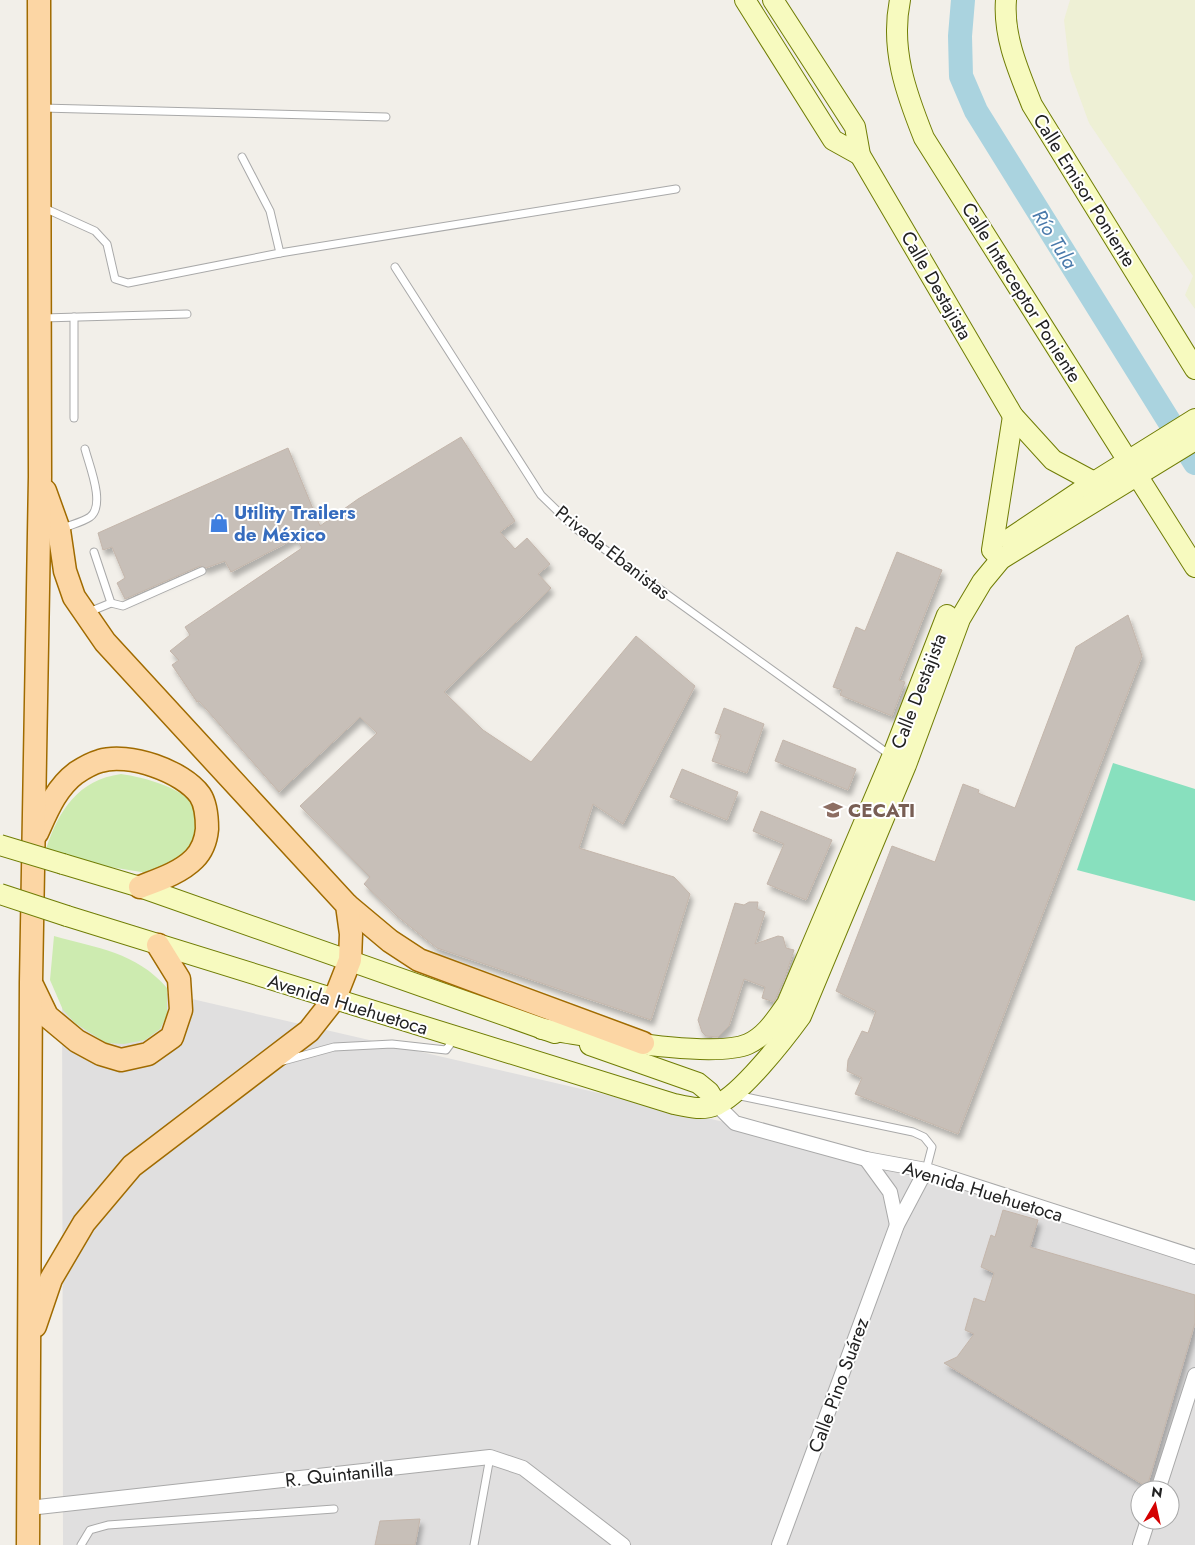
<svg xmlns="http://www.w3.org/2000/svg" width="1195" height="1545" viewBox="0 0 1195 1545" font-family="Jost,sans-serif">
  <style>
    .residential { fill: #e0dfdf; fill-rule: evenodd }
    .farmland { fill: #eef0d5 }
    .grass { fill: #cdebb0 }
    .pitch { fill: #88e0be }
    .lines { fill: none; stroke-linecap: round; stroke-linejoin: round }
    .river { stroke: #aad3df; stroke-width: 24 }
    .building { fill: #c7bfb8; stroke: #c4b6ab; filter: url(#shadow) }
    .lane-casing { stroke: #a9a9a9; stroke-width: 9 }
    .street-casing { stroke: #a9a9a9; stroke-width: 16 }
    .secondary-casing { stroke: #707d05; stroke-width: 22 }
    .primary-casing { stroke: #a06b00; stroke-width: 25 }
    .lane { stroke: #fff; stroke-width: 7 }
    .street { stroke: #fff; stroke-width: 14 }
    .secondary { stroke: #f7fabf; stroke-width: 20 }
    .primary { stroke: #fcd6a4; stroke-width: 22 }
    .secondary-bridge-casing { stroke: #707d05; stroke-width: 22; stroke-linecap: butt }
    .secondary-bridge { stroke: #f7fabf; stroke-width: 20 }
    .labels { text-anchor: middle; stroke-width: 4; stroke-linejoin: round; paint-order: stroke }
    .street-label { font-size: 19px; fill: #222; stroke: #fff }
    .shop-label { font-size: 19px; font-weight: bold; fill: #366cbe; stroke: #fff; text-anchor: start }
    .education-label { font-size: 19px; font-weight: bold; fill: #785e54; stroke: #fff; text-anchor: start }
    .water-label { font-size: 20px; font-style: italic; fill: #4a7aab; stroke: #fff }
  </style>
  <defs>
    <filter id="shadow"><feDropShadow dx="3" dy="5.5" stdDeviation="2.5" flood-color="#0004"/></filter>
  </defs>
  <rect width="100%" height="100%" fill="#f2efe9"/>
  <path class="residential" d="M62 969 871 1156 1195 1263V1545H63ZM1140 1490H1170V1520H1140Z"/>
  <polygon class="farmland" points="1070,0 1195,0 1195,309 1185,295 1193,276 1089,123 1070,71 1064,20"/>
  <g class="grass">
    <path d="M121 774C143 777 192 789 198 814 201 823 198 836 198 846L160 875 110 867 46 849C59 810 78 780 121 774Z"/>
    <path d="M54 936C97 948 136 952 167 988V1015L160 1029 145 1040 124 1044 106 1043 75 1023 63 1010 50 980Z"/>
  </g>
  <polygon class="pitch" points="1113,763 1195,789 1195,901 1077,870"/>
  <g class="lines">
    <polyline class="river" points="963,0 960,36 961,76 976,111 1195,463"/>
  </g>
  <g class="building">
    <polygon points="461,437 515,521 500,532 515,549 527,538 550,564 538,574 551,588 444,692 483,730 531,762 636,636 695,686 623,824 593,804 579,848 674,877 690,894 651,1020 437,948 397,916 364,884 370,877 300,806 377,733 360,717 279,792 199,701 197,702 172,665 179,660 170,651 190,635 185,627 302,548 296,538 231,572 225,561 206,568 200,566 125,599 117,583 125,578 112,547 103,550 98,533 288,448 320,526 358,499"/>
    <polygon points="897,552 942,570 899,680 905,682 892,716 840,695 842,690 833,687 856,627 865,631"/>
    <polygon points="1128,615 1142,656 958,1134 855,1094 862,1078 847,1071 848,1060 862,1031 868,1033 876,1011 836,991 892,846 935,862 963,784 979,790 978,793 1015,808 1076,647"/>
    <polygon points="724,708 764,724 747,773 712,761 721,735 715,733"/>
    <polygon points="783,740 856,769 848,790 775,761"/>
    <polygon points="682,769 738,792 727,820 670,797"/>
    <polygon points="761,811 832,840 806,900 767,884 784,844 753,831"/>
    <polygon points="749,902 758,902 757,909 765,912 755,944 778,936 783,937 786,948 794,950 784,980 774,1002 762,998 765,987 744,979 729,1026 718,1037 706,1036 702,1032 698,1020 735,903 744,905"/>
    <polygon points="1003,1210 1038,1220 1030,1247 1195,1295 1195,1323 1147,1487 944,1363 957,1357 974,1334 965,1330 974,1298 985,1302 994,1273 981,1267 991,1235 995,1237"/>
    <polygon points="420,1519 415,1545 375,1545 380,1521"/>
  </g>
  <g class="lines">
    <g class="lane-casing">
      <g id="lane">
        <polyline points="42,108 386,117"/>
        <polyline points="242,157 270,211 280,253"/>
        <polyline points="42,207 95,231 107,244 115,279 128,283 280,253 676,189"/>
        <polyline points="395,267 541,495 575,528 890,755"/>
        <polyline points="43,318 187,314"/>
        <polyline points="74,418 74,317"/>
        <path d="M61 529C70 525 83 522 90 517 106 505 89 465 85 449"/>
        <polyline points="94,552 111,603"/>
        <polyline points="89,612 111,603 123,606 202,571"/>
        <polyline points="283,1061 334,1047 392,1044 446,1050 454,1039"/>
        <polyline points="736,1095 913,1132 924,1137 932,1147 926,1170"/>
        <polyline points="81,1545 90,1530 108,1525 334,1509"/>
        <polyline points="474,1545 490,1457"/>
      </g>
    </g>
    <g class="street-casing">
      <g id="street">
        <polyline points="717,1105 735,1123 866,1159 926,1170 1195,1257"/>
        <polyline points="866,1159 890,1192 897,1225"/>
        <polyline points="1158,1490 1195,1375"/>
        <polyline points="29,1508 490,1457 523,1468 623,1545"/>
        <polyline points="779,1545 897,1225 926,1170"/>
        <polyline points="1140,1545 1148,1520"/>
      </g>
    </g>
    <g class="secondary-casing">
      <g id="secondary">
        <polyline points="745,0 833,140 860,155"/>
        <polyline points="773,0 855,127 860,155 1013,416 1053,460 1094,482 1100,490"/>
        <path d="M900 0C890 49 906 93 924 138L1195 567"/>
        <path d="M1006 0C1003 37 1019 72 1032 105L1195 369"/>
        <polyline points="1009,539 1094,482 1195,419"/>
        <polyline points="1001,559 992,550 1013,416"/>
        <polyline points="63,864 140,887 555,1033"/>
        <path d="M67 916 674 1104C688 1107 702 1111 716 1105 740 1096 785 1038 801 1016L906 765 960 619 982 582 1001 559 1195 440"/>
        <path d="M542 1029C586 1035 711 1060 748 1044 766 1036 776 1019 787 1004L892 757 947 615"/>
        <polyline points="590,1045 698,1083 709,1092 717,1105"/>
      </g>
    </g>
    <g class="primary-casing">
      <g id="primary">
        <path d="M37 833C47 811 56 788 76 773 82 769 93 763 100 761 128 752 183 771 200 795 206 804 207 819 207 829 206 840 203 850 194 859 180 873 158 880 140 887"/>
        <polyline points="347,905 390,941 419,960 643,1043"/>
        <polyline points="33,987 47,1016 77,1041 101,1054 121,1060 148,1054 172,1037 181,1010 179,979 158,945"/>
        <polyline points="35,1326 51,1279 84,1223 132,1166 309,1031 335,998 350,960 351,934 347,905 105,642 74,597 65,571 59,530 45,491"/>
        <polyline points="28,1545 31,982 40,477 39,0"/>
      </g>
    </g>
    <use href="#lane" class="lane"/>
    <use href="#street" class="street"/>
    <use href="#secondary" class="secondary"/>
    <use href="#primary" class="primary"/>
    <g class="secondary-bridge-casing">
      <g id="secondary-bridge">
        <polyline points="0,845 63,864"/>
        <polyline points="0,894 67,916"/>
      </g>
    </g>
    <use href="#secondary-bridge" class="secondary-bridge"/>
  </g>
  <defs>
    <g id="shop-bare" transform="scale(1.5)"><path d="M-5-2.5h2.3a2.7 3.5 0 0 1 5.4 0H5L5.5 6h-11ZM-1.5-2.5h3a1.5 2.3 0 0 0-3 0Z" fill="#3f7fe0" stroke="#fff" stroke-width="2.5" paint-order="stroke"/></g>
    <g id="school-bare" transform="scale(1.5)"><path d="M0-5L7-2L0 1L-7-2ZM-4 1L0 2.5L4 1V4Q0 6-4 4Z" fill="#8d6e63" stroke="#fff" stroke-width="2.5" paint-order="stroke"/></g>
  </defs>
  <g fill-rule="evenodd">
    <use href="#shop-bare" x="219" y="523"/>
    <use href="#school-bare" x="833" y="810"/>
  </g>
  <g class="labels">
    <g class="street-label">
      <text transform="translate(1085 190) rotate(58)" y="7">Calle Emisor Poniente</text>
      <text transform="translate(937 285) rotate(60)" y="7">Calle Destajista</text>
      <text transform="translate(1022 292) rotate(58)" y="7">Calle Interceptor Poniente</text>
      <text transform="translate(613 552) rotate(38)" y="7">Privada Ebanistas</text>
      <text transform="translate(918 691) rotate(-69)" y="7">Calle Destajista</text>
      <text transform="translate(348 1004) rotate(17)" y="7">Avenida Huehuetoca</text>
      <text transform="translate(983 1191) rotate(17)" y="7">Avenida Huehuetoca</text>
      <text transform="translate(838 1385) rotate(-70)" y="7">Calle Pino Suárez</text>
      <text transform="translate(339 1474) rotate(-6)" y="7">R. Quintanilla</text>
    </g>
    <g class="shop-label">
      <text x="234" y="519">Utility Trailers<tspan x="234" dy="22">de México</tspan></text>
    </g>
    <g class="education-label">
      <text x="848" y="817">CECATI</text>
    </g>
    <g class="water-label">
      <text transform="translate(1055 239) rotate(58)" y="7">Río Tula</text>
    </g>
  </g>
  <g transform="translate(1155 1505) rotate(9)"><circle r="24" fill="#ffffff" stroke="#a7a7a7"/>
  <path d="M0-4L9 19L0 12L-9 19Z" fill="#d40000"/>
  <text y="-8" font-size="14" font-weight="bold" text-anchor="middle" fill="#222222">N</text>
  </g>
</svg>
